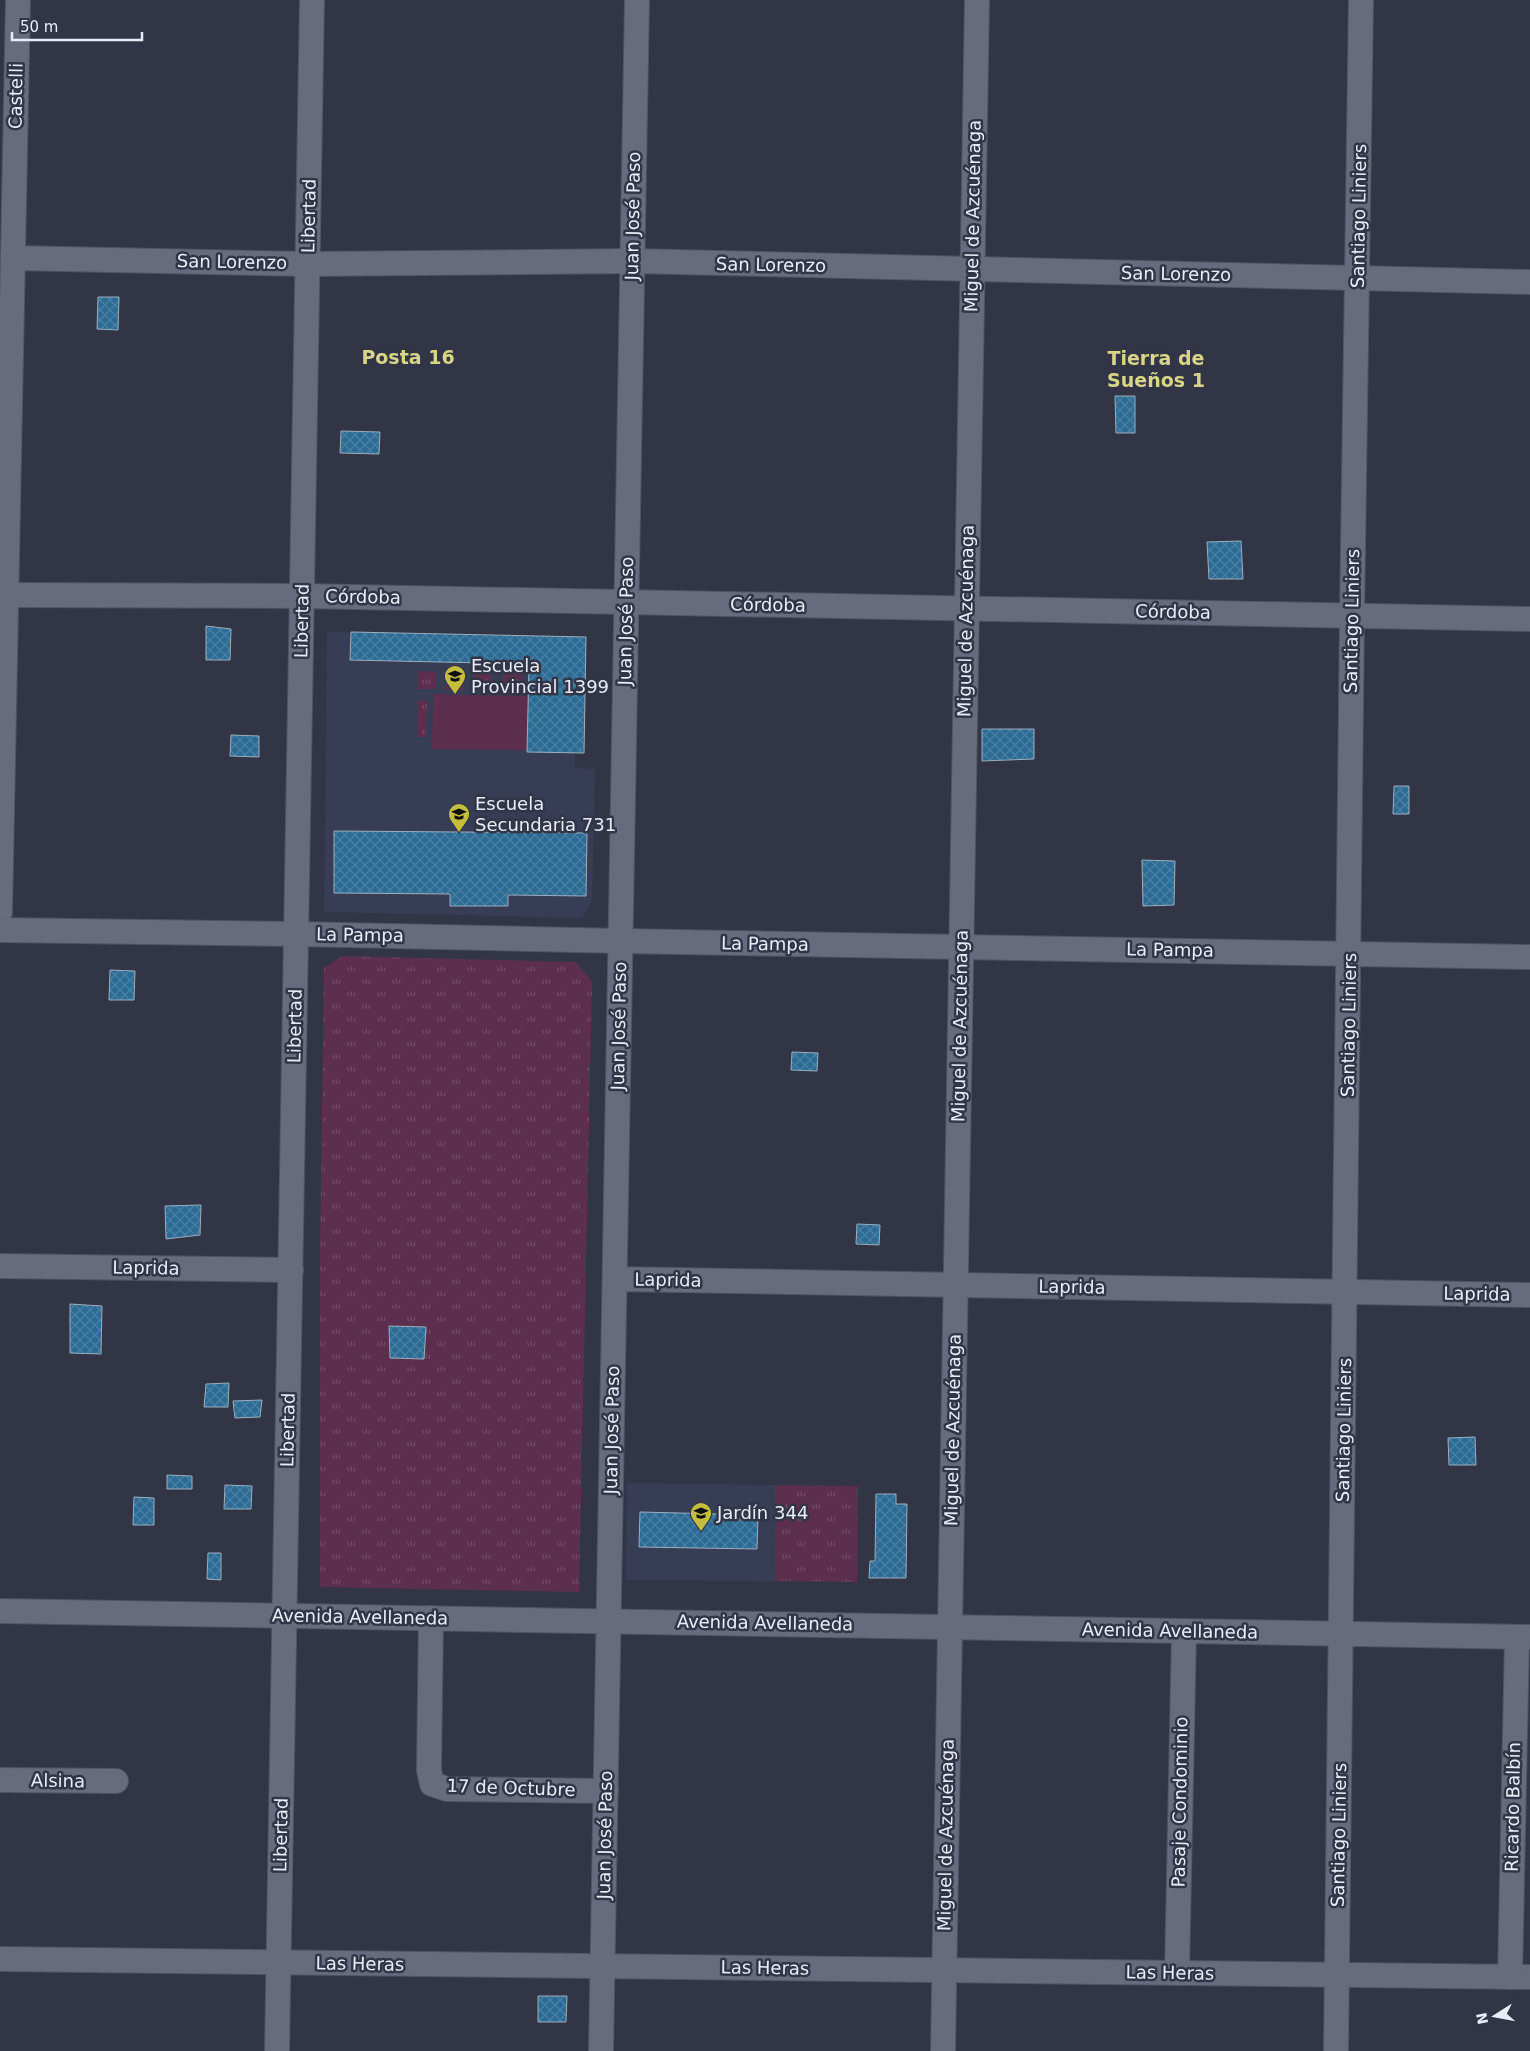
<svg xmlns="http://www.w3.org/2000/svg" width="1530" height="2051" viewBox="0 0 1530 2051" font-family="'DejaVu Sans',sans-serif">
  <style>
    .built { fill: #373d54 }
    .grass { fill: url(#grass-tufts) }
    .pitch { fill: #5b2f4d }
    .building { fill: url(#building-cross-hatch); stroke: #9bafbe }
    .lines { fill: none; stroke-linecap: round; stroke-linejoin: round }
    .minor-casing { stroke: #4f5361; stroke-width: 26 }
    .minor { stroke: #666b7e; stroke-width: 24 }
    .labels { text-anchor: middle; stroke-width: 5; stroke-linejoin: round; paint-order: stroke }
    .street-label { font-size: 18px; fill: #e9ecf8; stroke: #313546 }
    .poi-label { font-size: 18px; fill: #e9ecf8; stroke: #313546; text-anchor: start }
    .neighbourhood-label { font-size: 19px; font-weight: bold; fill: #d8d586; stroke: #313546 }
  </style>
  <defs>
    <pattern id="grass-tufts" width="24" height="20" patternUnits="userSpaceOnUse" patternTransform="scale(1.25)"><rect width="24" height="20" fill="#5b2f4d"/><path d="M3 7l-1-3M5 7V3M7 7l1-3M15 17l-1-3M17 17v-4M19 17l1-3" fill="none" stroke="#734d67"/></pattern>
    <pattern id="building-cross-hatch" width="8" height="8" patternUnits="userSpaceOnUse" patternTransform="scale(1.25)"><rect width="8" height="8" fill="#2b6b94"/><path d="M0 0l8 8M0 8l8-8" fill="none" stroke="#4a80a4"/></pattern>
  </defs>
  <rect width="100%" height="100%" fill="#313546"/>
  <g class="built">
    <polygon points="327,632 586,637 584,753 575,753 575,768 595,769 592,900 582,918 324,912"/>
    <polygon points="627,1483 775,1485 775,1581 626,1580"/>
  </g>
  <g class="grass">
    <polygon points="417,671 435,672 435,689 417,689"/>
    <rect x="445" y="672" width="19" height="18"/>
    <rect x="474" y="672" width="18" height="18"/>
    <polygon points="503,672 522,672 521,690 503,690"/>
    <polygon points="417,700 427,701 426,737 417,737"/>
    <polygon points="342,956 576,962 592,981 579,1592 320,1587 320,1248 324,968"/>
    <polygon points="775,1485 858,1486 857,1582 775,1581"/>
  </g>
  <polygon class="pitch" points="433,694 527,696 527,750 432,749"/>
  <g class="building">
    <polygon points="98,297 119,297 118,330 97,329"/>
    <polygon points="1115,396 1135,396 1135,433 1116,433"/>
    <polygon points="341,431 380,432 379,454 340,453"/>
    <polygon points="1241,541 1243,579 1209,579 1207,542"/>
    <polygon points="206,626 231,629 230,660 206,660"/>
    <polygon points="351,632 586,637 584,753 527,752 529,664 350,660"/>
    <polygon points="982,729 1034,729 1034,759 982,761"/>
    <polygon points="231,735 259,736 259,757 230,756"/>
    <polygon points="1394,786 1409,786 1409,814 1393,814"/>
    <polygon points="334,831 587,833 586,896 508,895 508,906 450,906 450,894 334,893"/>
    <polygon points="1142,860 1175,861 1174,905 1143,906"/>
    <polygon points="110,970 135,971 134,1000 109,1000"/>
    <polygon points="792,1052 818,1053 817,1071 791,1070"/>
    <polygon points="201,1205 200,1235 166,1239 165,1206"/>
    <polygon points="857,1224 880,1225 879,1245 856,1244"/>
    <polygon points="70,1304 102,1306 101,1354 70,1353"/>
    <polygon points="389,1326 426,1327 424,1359 390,1358"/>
    <polygon points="229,1383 228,1407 204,1407 206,1384"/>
    <polygon points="262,1400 260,1417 235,1418 233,1401"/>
    <polygon points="1475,1437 1476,1465 1449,1465 1448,1438"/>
    <polygon points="167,1475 192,1476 192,1489 167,1489"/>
    <polygon points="225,1485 252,1486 251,1509 224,1509"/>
    <polygon points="876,1494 896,1494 896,1504 907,1504 906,1578 869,1578 870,1561 875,1561"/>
    <polygon points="134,1497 154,1498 154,1525 133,1525"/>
    <polygon points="640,1512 758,1515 757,1549 639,1547"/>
    <polygon points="208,1553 221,1553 221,1580 207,1579"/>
    <polygon points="538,1996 567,1996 566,2022 538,2022"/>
  </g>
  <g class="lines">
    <g class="minor-casing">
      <g id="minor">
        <polyline points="13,258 308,264 632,261 1530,282"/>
        <polyline points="6,595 303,596 1530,619"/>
        <polyline points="0,912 18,0"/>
        <polyline points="0,930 297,934 621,941 1530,957"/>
        <polyline points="0,1266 291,1270"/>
        <polyline points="615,1279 1530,1295"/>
        <polyline points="0,1611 1530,1637"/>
        <polyline points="431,1618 429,1770 432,1784 447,1789 606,1791"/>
        <polyline points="0,1780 116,1781"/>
        <polyline points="0,1959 1530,1977"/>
        <polyline points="1177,1973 1184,1631"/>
        <polyline points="1510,1977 1517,1637"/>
        <polyline points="277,2051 312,0"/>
        <polyline points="601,2051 637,0"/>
        <polyline points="943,2051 977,0"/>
        <polyline points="1336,2051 1352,616 1361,0"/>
      </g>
    </g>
    <use href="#minor" class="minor"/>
  </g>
  <defs>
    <g id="school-pin" transform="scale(1.125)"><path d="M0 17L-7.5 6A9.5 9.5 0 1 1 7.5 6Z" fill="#c4bd3e" stroke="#313546"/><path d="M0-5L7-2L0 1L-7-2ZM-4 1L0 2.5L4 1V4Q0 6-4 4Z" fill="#111"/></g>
  </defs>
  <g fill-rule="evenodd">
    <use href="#school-pin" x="455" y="676"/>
    <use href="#school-pin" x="459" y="814"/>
    <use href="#school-pin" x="701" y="1513"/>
  </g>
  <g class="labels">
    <g class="street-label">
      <text transform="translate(16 96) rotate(-89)" y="6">Castelli</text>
      <text transform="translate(309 216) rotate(-89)" y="6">Libertad</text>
      <text transform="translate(633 216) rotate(-89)" y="6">Juan José Paso</text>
      <text transform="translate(973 216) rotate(-89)" y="6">Miguel de Azcuénaga</text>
      <text transform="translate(1359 216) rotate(-89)" y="6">Santiago Liniers</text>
      <text transform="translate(232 262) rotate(1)" y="6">San Lorenzo</text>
      <text transform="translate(771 265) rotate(1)" y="6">San Lorenzo</text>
      <text transform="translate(1176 274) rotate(1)" y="6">San Lorenzo</text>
      <text transform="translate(363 597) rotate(1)" y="6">Córdoba</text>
      <text transform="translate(768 605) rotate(1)" y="6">Córdoba</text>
      <text transform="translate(1173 612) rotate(1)" y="6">Córdoba</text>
      <text transform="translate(302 621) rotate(-89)" y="6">Libertad</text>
      <text transform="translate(626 621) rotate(-89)" y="6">Juan José Paso</text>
      <text transform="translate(966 621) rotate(-89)" y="6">Miguel de Azcuénaga</text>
      <text transform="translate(1352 621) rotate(-89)" y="6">Santiago Liniers</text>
      <text transform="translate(360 935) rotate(1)" y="6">La Pampa</text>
      <text transform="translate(765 944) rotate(1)" y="6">La Pampa</text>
      <text transform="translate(1170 950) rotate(1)" y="6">La Pampa</text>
      <text transform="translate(1349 1025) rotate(-89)" y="6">Santiago Liniers</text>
      <text transform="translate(295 1026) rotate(-89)" y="6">Libertad</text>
      <text transform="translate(619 1026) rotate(-89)" y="6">Juan José Paso</text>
      <text transform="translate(960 1026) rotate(-89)" y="6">Miguel de Azcuénaga</text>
      <text transform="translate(146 1268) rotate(1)" y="6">Laprida</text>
      <text transform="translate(668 1280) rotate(1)" y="6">Laprida</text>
      <text transform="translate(1072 1287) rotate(1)" y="6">Laprida</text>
      <text transform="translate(1477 1294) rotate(1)" y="6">Laprida</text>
      <text transform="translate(288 1430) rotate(-89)" y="6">Libertad</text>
      <text transform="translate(612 1430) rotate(-89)" y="6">Juan José Paso</text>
      <text transform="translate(953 1430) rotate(-89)" y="6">Miguel de Azcuénaga</text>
      <text transform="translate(1344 1430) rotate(-89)" y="6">Santiago Liniers</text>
      <text transform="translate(360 1617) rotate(1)" y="6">Avenida Avellaneda</text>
      <text transform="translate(765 1623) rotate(1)" y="6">Avenida Avellaneda</text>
      <text transform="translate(1170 1631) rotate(1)" y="6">Avenida Avellaneda</text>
      <text transform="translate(58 1781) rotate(1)" y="6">Alsina</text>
      <text transform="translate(511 1788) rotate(2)" y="6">17 de Octubre</text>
      <text transform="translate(1180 1802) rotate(-89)" y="6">Pasaje Condominio</text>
      <text transform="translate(1513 1807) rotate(-89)" y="6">Ricardo Balbín</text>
      <text transform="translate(281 1835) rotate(-89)" y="6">Libertad</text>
      <text transform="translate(605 1835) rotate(-89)" y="6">Juan José Paso</text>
      <text transform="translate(946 1835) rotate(-89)" y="6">Miguel de Azcuénaga</text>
      <text transform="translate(1339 1835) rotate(-89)" y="6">Santiago Liniers</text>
      <text transform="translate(360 1964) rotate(1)" y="6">Las Heras</text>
      <text transform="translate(765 1968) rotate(1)" y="6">Las Heras</text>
      <text transform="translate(1170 1973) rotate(1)" y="6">Las Heras</text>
    </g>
    <g class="poi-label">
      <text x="471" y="672">Escuela<tspan x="471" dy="21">Provincial 1399</tspan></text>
      <text x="475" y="810">Escuela<tspan x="475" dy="21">Secundaria 731</tspan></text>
      <text x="717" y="1519">Jardín 344</text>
    </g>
    <g class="neighbourhood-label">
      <text x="408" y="364">Posta 16</text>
      <text x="1156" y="365">Tierra de<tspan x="1156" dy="22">Sueños 1</tspan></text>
    </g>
  </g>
  <g transform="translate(1495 2016) rotate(259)" stroke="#313546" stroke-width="4" paint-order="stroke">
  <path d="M0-4L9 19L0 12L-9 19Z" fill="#e9ecf8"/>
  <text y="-8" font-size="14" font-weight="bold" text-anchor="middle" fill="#e9ecf8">N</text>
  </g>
  <path d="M12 32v8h130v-8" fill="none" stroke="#e9ecf8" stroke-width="2.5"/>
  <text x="20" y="32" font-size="15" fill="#e9ecf8" stroke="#313546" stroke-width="4" paint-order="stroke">50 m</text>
</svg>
